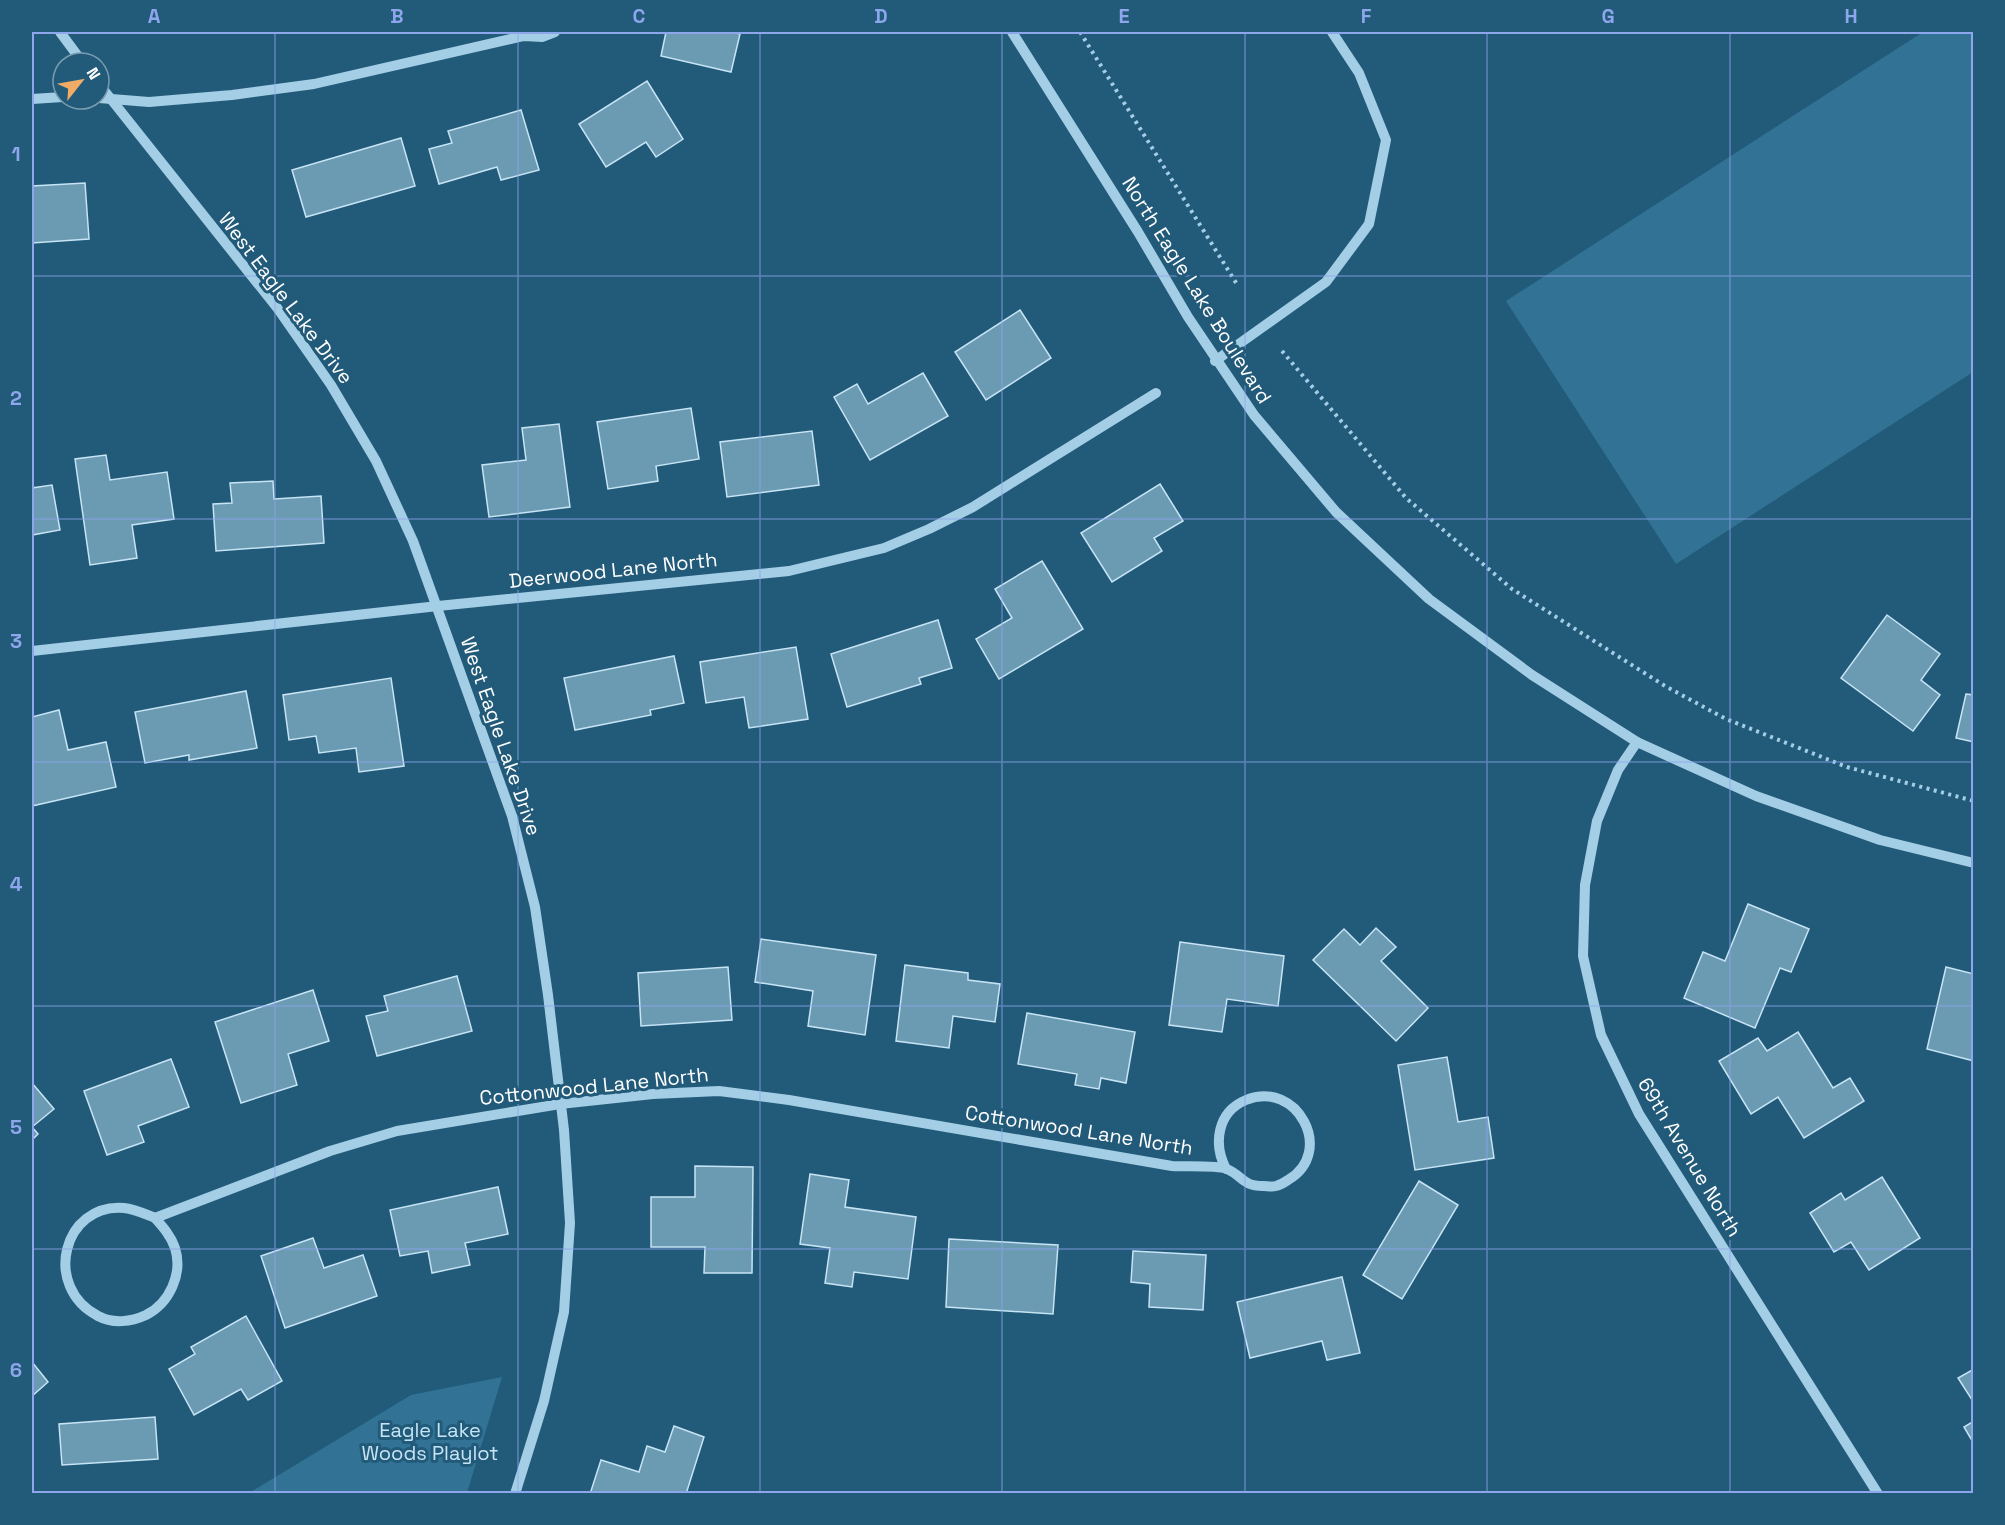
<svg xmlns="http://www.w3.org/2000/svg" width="2005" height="1525" viewBox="0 0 2005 1525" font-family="'Space Grotesk',sans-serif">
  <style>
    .green { fill: #327395 }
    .building { fill: #6b9ab3; stroke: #c6e4f4; stroke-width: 1.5 }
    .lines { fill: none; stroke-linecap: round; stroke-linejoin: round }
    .path { stroke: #a3cee5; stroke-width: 4; stroke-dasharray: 3 4.5; stroke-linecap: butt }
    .minor { stroke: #a3cee5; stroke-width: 10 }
    .grid { fill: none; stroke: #8ea6ec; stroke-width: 1.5; stroke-opacity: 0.55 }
    .labels { text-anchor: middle; stroke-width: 6; stroke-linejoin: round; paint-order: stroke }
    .street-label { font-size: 20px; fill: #fff; stroke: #225a79 }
    .park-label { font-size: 20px; fill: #c6e4f4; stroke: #225a79 }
    .neatline { fill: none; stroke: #8ea6ec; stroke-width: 2 }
    .grid-label { font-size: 20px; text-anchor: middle; font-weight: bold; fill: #8ea6ec }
  </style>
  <rect width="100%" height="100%" fill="#225a79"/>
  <g class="green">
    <polygon points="1923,32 1973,32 1973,372 1676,564 1506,301"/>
    <polygon points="502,1377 467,1493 249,1493 411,1395"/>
  </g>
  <g class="building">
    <polygon points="666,32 731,32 740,34 731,72 661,56"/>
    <polygon points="647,81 683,139 656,157 646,142 606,167 579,124"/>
    <polygon points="521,110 539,170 501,180 497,167 439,184 429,149 452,143 448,131"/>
    <polygon points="401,138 415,186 306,217 292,170"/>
    <polygon points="85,183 89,239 32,243 32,186"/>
    <polygon points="1020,310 1051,358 986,400 955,352"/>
    <polygon points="923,373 948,416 870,460 834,397 857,384 868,404"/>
    <polygon points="691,408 699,459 656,466 658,481 608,489 597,422"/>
    <polygon points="559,424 570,507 489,517 482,465 526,460 522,428"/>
    <polygon points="812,431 819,485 727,497 720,442"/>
    <polygon points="106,455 110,480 167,472 174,519 132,525 137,558 90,565 75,459"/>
    <polygon points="273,481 274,499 321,496 324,543 216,551 213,504 232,503 230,483"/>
    <polygon points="1160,484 1183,521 1154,538 1162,551 1112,582 1081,533"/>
    <polygon points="52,485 60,530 32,535 32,488"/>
    <polygon points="1042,561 1083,629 999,679 976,639 1012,618 995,589"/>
    <polygon points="1887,615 1940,654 1921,680 1940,695 1913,731 1841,678"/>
    <polygon points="938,620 952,668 919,678 921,684 847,707 831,654"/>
    <polygon points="796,647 808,719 749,728 744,697 706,703 700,662"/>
    <polygon points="674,656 684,703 650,710 651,715 575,730 564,678"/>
    <polygon points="391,678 404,766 359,772 356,748 319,753 316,736 289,740 283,695"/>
    <polygon points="246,691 257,748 189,760 189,755 145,763 135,712"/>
    <polygon points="1966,694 1974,695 1974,742 1956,738"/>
    <polygon points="59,710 68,750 106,742 116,787 32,806 32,717"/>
    <polygon points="1748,904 1809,929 1791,972 1780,968 1755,1028 1684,998 1703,952 1725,961"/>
    <polygon points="1376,928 1396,947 1381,961 1428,1008 1396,1041 1313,960 1344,929 1360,945"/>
    <polygon points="761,939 876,955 865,1035 808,1026 813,991 755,982"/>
    <polygon points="1180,942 1284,956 1278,1006 1227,999 1222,1032 1169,1025"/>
    <polygon points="905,965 968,973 968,980 1000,984 995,1022 953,1016 949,1048 896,1041"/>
    <polygon points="728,967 732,1020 641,1026 638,973"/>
    <polygon points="1946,967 1974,974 1974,1061 1927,1049"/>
    <polygon points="457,976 472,1031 377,1056 366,1016 388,1011 384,996"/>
    <polygon points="313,990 329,1041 288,1054 297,1085 241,1103 215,1022"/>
    <polygon points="1027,1013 1135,1032 1126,1083 1101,1078 1099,1089 1075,1085 1077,1074 1018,1064"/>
    <polygon points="1798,1032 1833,1088 1850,1078 1864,1101 1804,1138 1778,1097 1751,1114 1719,1061 1758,1038 1767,1051"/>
    <polygon points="1447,1057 1458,1122 1488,1117 1494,1158 1415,1170 1398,1065"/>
    <polygon points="171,1059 189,1107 138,1126 144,1142 107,1155 84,1091"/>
    <polygon points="32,1083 54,1109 32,1127 38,1134 32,1140"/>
    <polygon points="695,1166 753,1167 752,1273 704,1273 705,1247 651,1247 651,1197 695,1197"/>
    <polygon points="810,1174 849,1180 845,1207 916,1217 908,1279 854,1272 852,1287 825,1283 830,1248 800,1244"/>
    <polygon points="1882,1177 1920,1238 1869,1270 1851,1242 1834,1252 1810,1213 1841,1193 1845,1200"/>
    <polygon points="1419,1181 1458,1205 1402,1299 1363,1275"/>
    <polygon points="498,1187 508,1234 465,1243 470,1265 432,1273 428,1251 400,1256 390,1210"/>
    <polygon points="313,1238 324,1268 363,1255 377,1296 285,1328 261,1256"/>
    <polygon points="949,1239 1058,1245 1053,1314 946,1307"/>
    <polygon points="1133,1251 1206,1255 1203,1310 1149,1307 1150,1284 1131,1282"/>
    <polygon points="1342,1277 1360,1353 1327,1360 1322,1341 1250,1358 1237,1302"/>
    <polygon points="246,1316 282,1381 248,1400 241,1389 194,1415 169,1369 195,1354 191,1347"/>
    <polygon points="32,1362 48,1382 32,1396"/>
    <polygon points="1974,1369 1974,1403 1958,1378"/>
    <polygon points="155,1417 158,1459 62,1465 59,1424"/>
    <polygon points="1974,1421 1974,1444 1964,1427"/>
    <polygon points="674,1426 704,1437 686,1494 590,1494 601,1460 639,1472 647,1446 665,1452"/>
  </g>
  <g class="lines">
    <g class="path">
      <polyline points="1080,32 1238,286"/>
      <polyline points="1282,351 1406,498 1512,589 1665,686 1726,719 1847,767 1974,801"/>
    </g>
    <g class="minor">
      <polyline points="60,32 83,63"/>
      <polyline points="1012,32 1138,232 1188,317 1254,415 1336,512 1429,599 1532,675 1637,742 1756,796 1880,840 1974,863"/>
      <polyline points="99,84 278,309 331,385 376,461 413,541 512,816 535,907 548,995 564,1130 570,1223 564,1312 544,1401 515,1494"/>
      <polyline points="99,98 149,102 232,95 314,84 524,36 542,37 555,32"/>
      <polyline points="32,99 63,97"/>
      <polyline points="1215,361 1326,282 1369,224 1386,140 1359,73 1332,32"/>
      <polyline points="32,651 438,606 789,571 884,548 929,529 973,507 1156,393"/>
      <polyline points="1637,742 1618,770 1597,821 1585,885 1583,956 1601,1035 1639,1114 1878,1494"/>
      <path d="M155 1218C163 1227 171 1236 175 1248 183 1273 170 1303 146 1315 131 1322 113 1324 98 1316 42 1287 63 1203 124 1208 135 1209 145 1214 155 1218L330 1151 397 1131 560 1104 653 1094 719 1091 789 1100 1172 1166C1185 1167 1217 1165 1227 1169 1243 1176 1242 1186 1263 1186 1267 1186 1272 1187 1276 1186 1280 1185 1285 1182 1288 1180 1336 1152 1297 1079 1246 1100 1217 1112 1213 1144 1226 1169"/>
    </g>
  </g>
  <path class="grid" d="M275 32V1494M518 32V1494M760 32V1494M1002 32V1494M1245 32V1494M1487 32V1494M1730 32V1494M32 276H1974M32 519H1974M32 762H1974M32 1006H1974M32 1249H1974"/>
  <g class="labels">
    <g class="street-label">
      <text transform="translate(1197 290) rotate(58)" y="7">North Eagle Lake Boulevard</text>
      <text transform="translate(286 298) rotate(53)" y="7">West Eagle Lake Drive</text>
      <text transform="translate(613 570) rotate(-6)" y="7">Deerwood Lane North</text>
      <text transform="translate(501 736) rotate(71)" y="7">West Eagle Lake Drive</text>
      <text transform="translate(594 1086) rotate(-6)" y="7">Cottonwood Lane North</text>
      <text transform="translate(1079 1130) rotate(9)" y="7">Cottonwood Lane North</text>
      <text transform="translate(1690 1157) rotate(59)" y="7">69th Avenue North</text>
    </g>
    <g class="park-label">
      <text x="430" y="1437">Eagle Lake<tspan x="430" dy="23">Woods Playlot</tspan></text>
    </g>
  </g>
  <rect width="2005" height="1525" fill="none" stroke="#225a79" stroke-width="66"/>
  <g transform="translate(81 81) rotate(59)"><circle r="28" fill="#225a79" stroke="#7a9caf" stroke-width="1.5"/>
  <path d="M0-4.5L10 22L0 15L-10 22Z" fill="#f0ac66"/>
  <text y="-9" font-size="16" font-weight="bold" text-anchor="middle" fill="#ffffff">N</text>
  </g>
  <rect x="33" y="33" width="1939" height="1459" class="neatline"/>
  <g class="grid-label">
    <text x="154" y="23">A</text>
    <text x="397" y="23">B</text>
    <text x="639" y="23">C</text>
    <text x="881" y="23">D</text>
    <text x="1124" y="23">E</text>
    <text x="1366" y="23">F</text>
    <text x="1608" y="23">G</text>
    <text x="1851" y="23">H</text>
    <text x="16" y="161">1</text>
    <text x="16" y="405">2</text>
    <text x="16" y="648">3</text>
    <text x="16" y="891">4</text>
    <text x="16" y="1134">5</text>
    <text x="16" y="1377">6</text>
  </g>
</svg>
